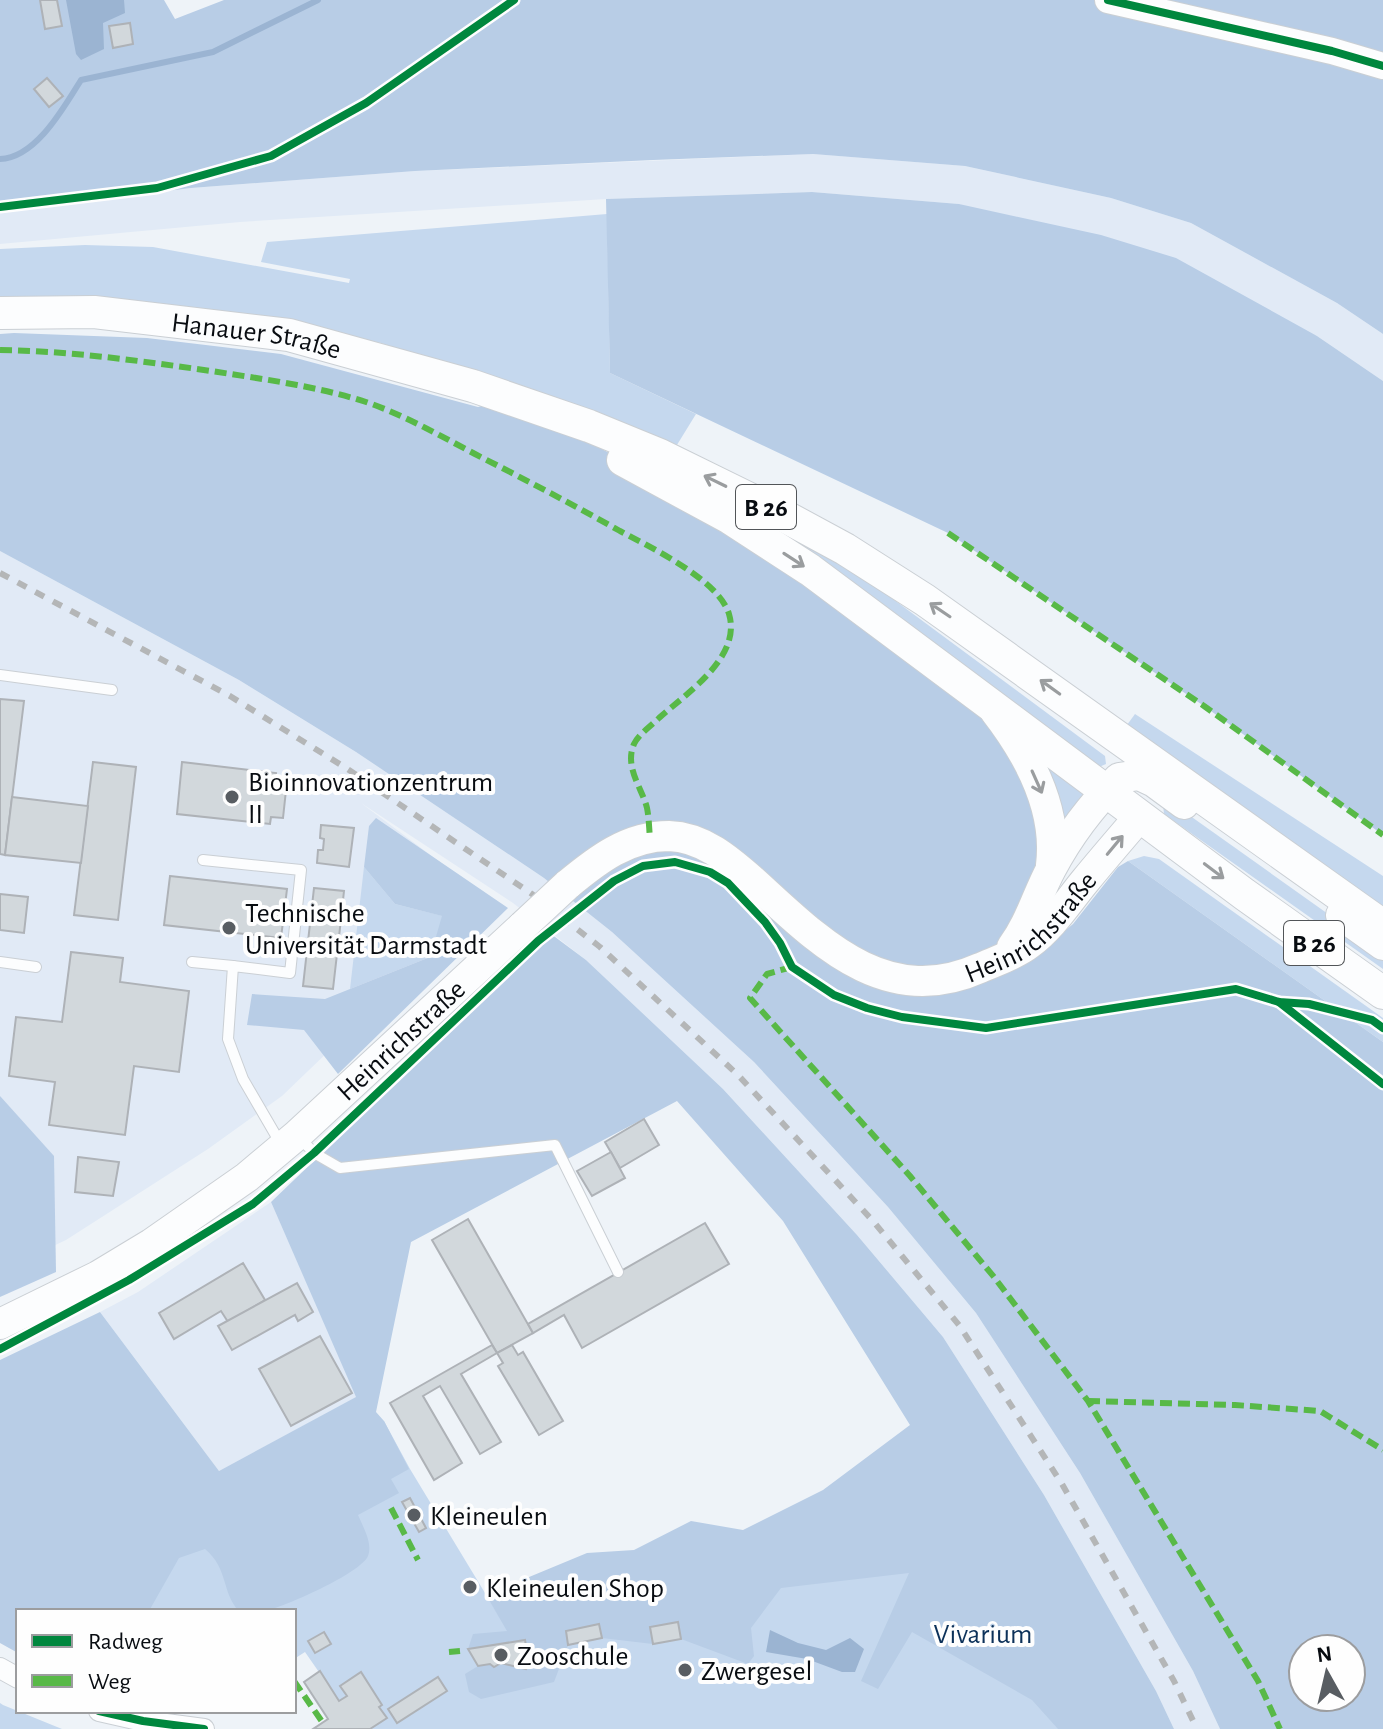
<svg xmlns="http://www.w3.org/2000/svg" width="1383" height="1729" viewBox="0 0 1383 1729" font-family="'Alegreya Sans',sans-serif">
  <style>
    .built { fill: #e1eaf6 }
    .green { fill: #c5d8ee }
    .forest { fill: #b8cde6; fill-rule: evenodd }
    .water { fill: #9bb4d2 }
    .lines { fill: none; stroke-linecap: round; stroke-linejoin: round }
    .stream { stroke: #9bb4d2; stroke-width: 6 }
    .building { fill: #d2d8dc; stroke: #aeb2b7; stroke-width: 2 }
    .service-casing { stroke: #cacfd4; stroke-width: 12 }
    .minor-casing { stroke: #cacfd4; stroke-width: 22 }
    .tertiary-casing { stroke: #cacfd4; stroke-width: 28 }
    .secondary-casing { stroke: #cacfd4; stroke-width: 32 }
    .primary-casing { stroke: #cacfd4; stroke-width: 34 }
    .service { stroke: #fcfdfe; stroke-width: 10 }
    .minor { stroke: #fcfdfe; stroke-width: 20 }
    .tertiary { stroke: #fcfdfe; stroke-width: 26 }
    .secondary { stroke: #fcfdfe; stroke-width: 30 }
    .primary { stroke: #fcfdfe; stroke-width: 32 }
    .rail { stroke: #b4b6b7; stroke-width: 6; stroke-dasharray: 10 10; stroke-linecap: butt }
    .secondary-bridge-casing { stroke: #cacfd4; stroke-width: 32; stroke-linecap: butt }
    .secondary-bridge { stroke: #fcfdfe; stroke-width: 30 }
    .quiet { stroke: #58b947; stroke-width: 6; stroke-dasharray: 12 6; stroke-linecap: butt }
    .cycleway-casing { stroke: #fefefe; stroke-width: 13 }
    .cycleway { stroke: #00873e; stroke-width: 8 }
    .oneway { stroke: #9a9d9f }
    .poi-dot { fill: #585d62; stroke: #fefefe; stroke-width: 3 }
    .labels { text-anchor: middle; stroke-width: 8; stroke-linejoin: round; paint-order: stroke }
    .shield { fill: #fefefe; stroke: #525558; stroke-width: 2 }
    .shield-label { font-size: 26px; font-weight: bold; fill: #080c11 }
    .street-label { font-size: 28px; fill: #080c11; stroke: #fefefe }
    .poi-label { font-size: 28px; fill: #080c11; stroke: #fefefe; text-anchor: start }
    .park-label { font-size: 28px; fill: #0c3159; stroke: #fefefe }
  </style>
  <rect width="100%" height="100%" fill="#eef3f8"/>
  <g class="built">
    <polygon points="813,154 965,166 1111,198 1191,223 1337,303 1383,334 1383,381 1317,336 959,204 812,192 606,199 240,222 0,244 0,212 191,188 415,171"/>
    <polygon points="0,551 239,680 356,752 544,878 612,932 754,1062 888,1207 976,1313 1080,1473 1193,1671 1220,1729 1174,1729 1156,1691 1044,1495 943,1337 857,1235 723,1089 586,960 513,903 361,803 488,898 282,1096 208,1149 66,1240 0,1271"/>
    <polygon points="271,1202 357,1397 219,1471 100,1312 138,1292"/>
  </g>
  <g class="green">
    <polygon points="607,214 610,373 696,414 672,453 506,386 381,343 273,320 0,299 0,249 85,245 153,247 349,283 350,279 261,262 267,242"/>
    <polygon points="709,486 874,585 1105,756 1106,764 1099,767"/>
    <polygon points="1135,714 1383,876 1383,916 1124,729"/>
    <polygon points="1035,751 1091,793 1064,826"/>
    <polygon points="1172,803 1383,953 1383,969 1164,814 1163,805"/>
    <polygon points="1144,856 1159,859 1383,1018 1383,1042 1128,861"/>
    <polygon points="364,867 395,904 443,916 430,957 350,989"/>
    <polygon points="384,1421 410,1469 508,1631 1029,1526 1141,1729 370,1729 386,1718 379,1707 382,1705 361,1673 341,1685 347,1696 339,1701 305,1652 294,1659 294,1611 77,1611"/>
    <polygon points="0,1703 3,1705 62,1729 0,1729"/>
  </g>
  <g class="forest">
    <polygon points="0,0 164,0 175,19 224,0 1383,0 1383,334 1337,303 1191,223 1111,198 965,166 813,154 653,160 415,171 191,188 0,212"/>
    <polygon points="812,192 959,204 1101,235 1176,258 1317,336 1383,381 1383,835 1204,706 948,533 610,373 606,199"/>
    <path d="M14 333 147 338 281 354 478 407 507 398 730 518 996 729 1039 814V953L1073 924 1118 867 1128 861 1383 1042V1729H1220L1193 1671 1080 1473 976 1313 888 1207 754 1062 612 932 544 878 356 752 239 680 0 551V334ZM1303 1649H1351V1697H1303Z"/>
    <polygon points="376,818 508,908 338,1074 304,1030 247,1025 252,994 325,999 430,957 442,916 395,904 364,867 369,826"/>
    <path d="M551 934 586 960 723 1089 857 1235 943 1337 1044 1495 1156 1691 1174 1729H1058L1032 1700 912 1632 878 1689 861 1681 909 1573 781 1588 751 1628 754 1656 748 1664 681 1639 677 1622 650 1627 653 1644 602 1638 599 1624 566 1631 568 1645 554 1682 481 1699 469 1692 465 1674 478 1666 490 1664 494 1667C509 1660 515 1670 533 1659L527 1651 524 1640 468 1649 473 1634 507 1631 486 1595 587 1553 634 1550 691 1521 743 1530 823 1490 910 1425 783 1221 677 1101 411 1242 376 1412 384 1421 409 1469 391 1479 399 1493 358 1515C363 1527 373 1543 368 1556 361 1573 283 1608 264 1611 256 1612 247 1611 239 1611 221 1592 229 1569 205 1549L179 1558 149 1611H18V1653L0 1643V1360L100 1312 219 1471 356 1397 271 1202Z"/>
    <polygon points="0,1096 54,1156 56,1272 0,1297"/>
  </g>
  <g class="water">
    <polygon points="66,0 124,0 125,13 103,23 104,49 81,60 76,54"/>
    <polygon points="770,1630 798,1643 826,1650 850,1638 864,1649 855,1672 842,1672 807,1659 766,1652"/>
  </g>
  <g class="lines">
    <path class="stream" d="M0 159C36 158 64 107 81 80L213 52 318 0"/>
  </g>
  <g class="building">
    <polygon points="40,0 57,0 62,26 45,29"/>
    <polygon points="130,23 133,44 113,48 109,26"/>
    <polygon points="47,78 63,96 49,107 34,89"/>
    <polygon points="0,699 24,701 5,855 0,854"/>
    <polygon points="93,762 136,767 118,920 74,915"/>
    <polygon points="182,762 276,773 275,780 287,781 283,818 271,817 270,824 177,814"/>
    <polygon points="12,797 88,806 81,863 5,855"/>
    <polygon points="321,825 354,828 349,867 317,863 318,850 323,850 324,839 320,838"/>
    <polygon points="170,876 287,889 281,938 164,925"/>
    <polygon points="314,888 344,891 339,937 343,937 341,955 337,954 333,989 303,986"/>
    <polygon points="0,894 28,897 24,933 0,930"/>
    <polygon points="71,952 123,958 120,982 189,991 179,1072 134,1066 125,1135 49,1125 55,1082 9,1076 16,1017 62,1022"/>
    <polygon points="644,1119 659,1145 620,1168 605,1142"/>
    <polygon points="611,1152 625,1178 592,1196 577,1171"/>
    <polygon points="78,1157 119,1162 113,1196 75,1192"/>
    <polygon points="468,1219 533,1333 497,1353 432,1240"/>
    <polygon points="705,1223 729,1264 582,1348 564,1315 533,1333 528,1324"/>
    <polygon points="243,1263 265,1300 228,1322 221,1311 174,1339 159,1313"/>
    <polygon points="297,1283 313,1312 298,1321 295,1315 232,1350 218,1326"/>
    <polygon points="320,1336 352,1393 291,1426 259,1369"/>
    <polygon points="492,1345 497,1353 461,1374 501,1442 480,1454 440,1386 423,1396 462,1463 434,1480 390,1403"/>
    <polygon points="512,1345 518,1355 523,1352 563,1421 539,1435 498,1366 503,1363 497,1353"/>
    <polygon points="410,1498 426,1528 419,1532 402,1502"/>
    <polygon points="678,1622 681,1639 653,1644 650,1627"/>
    <polygon points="599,1624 602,1638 568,1645 566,1631"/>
    <polygon points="324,1632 331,1644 315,1653 308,1641"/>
    <polygon points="525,1640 527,1651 534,1658 526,1669 501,1663 494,1667 490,1664 478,1666 468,1649"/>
    <polygon points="320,1671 339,1701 347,1696 340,1686 361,1672 382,1705 379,1707 387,1718 370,1729 313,1729 328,1719 304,1682"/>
    <polygon points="438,1677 447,1691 397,1723 388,1709"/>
  </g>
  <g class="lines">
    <g class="service-casing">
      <g id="service">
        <polyline points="0,675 112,690"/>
        <polyline points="203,860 301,870 290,973 233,966 228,1039 243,1079 282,1146"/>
        <polyline points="0,962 36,967"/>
        <polyline points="192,962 233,966"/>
        <polyline points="299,1137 314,1153 340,1168 555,1145 618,1272"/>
      </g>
    </g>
    <g class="minor-casing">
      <g id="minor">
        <polyline points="0,1668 18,1678"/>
        <polyline points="99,1711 143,1721 204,1729"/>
      </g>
    </g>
    <g class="tertiary-casing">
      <polyline id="tertiary" points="1108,0 1332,51 1383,66"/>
    </g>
    <g class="secondary-casing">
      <g id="secondary">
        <path d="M995 711C1029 755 1058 809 1051 865"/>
        <path id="s1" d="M567 885C597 860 628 836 669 836 703 837 729 860 753 881 817 939 884 1011 980 968 996 961 1015 955 1029 944 1052 927 1067 903 1085 881 1103 859 1122 837 1140 816"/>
        <polyline points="1341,915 1383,945"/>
        <path d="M1012 947C1030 923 1037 895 1051 869 1069 835 1092 805 1119 778L1139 775 1154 782 1184 804"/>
        <path id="s2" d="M0 1324 98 1276 151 1244 247 1177 297 1135 523 926"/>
      </g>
    </g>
    <g class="primary-casing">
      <g id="primary">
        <path id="s3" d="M0 313 94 312 289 335 473 386 589 426 660 455 784 516 845 549 925 600 1383 926"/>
        <polyline points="623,460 730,518 810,570 1244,894 1383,993"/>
      </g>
    </g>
    <use href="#service" class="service"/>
    <use href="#minor" class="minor"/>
    <use href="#tertiary" class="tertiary"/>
    <use href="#secondary" class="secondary"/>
    <use href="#primary" class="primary"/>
    <polyline class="rail" points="0,573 230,696 346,768 532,894 600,947 738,1075 873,1221 959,1325 1062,1484 1174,1681 1197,1729"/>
    <g class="secondary-bridge-casing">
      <polyline id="secondary-bridge" points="523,926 567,885"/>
    </g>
    <use href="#secondary-bridge" class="secondary-bridge"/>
    <g class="quiet">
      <path d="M0 350C71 351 141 361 211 371 262 379 316 386 366 402 404 415 439 435 475 454 524 479 572 504 620 531 650 547 719 580 729 614 742 657 687 693 659 718 651 726 639 734 634 744 624 767 642 788 647 808 649 818 649 828 650 838"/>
      <polyline points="948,533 1204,706 1383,835"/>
      <polyline points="792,967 767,974 750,998 910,1176 994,1277 1088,1401 1258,1681 1280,1729"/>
      <polyline points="1088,1401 1235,1405 1320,1411 1383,1450"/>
      <polyline points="391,1508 418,1560"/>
      <polyline points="449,1652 460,1651"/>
      <polyline points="294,1681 323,1723"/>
    </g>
    <g class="cycleway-casing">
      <g id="cycleway">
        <polyline points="1108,0 1332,51 1383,66"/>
        <polyline points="0,207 157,188 271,156 366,103 514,0"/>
        <polyline points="1279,1002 1383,1084"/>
        <polyline points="0,1349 129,1280 253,1204 314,1153 538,941 614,881 643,866 675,862 710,872 728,883 765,922 780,943 792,967 834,995 867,1008 902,1017 986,1028 1236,989 1279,1002 1309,1004 1372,1020 1383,1028"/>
        <polyline points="99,1711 143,1721 204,1729"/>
      </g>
    </g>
    <use href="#cycleway" class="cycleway"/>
  </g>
  <defs><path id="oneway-shaft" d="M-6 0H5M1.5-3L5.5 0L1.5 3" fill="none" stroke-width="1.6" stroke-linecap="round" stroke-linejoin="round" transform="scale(2)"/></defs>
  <g class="oneway">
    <use href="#oneway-shaft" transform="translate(715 481) rotate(-154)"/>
    <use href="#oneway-shaft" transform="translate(794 560) rotate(33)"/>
    <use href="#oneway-shaft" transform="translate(940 610) rotate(-146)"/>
    <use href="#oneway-shaft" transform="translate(1050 687) rotate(-144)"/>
    <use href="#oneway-shaft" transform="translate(1037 782) rotate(66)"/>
    <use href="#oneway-shaft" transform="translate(1115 845) rotate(-50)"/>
    <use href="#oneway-shaft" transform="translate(1214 871) rotate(37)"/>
  </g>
  <g class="poi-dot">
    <circle cx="232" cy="797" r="8"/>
    <circle cx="229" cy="928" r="8"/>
    <circle cx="414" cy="1515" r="8"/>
    <circle cx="470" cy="1587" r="8"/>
    <circle cx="501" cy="1655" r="8"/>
    <circle cx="685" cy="1670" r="8"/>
  </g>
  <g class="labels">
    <g class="shield">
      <rect x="736" y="485" width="60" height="44" rx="6"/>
      <rect x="1284" y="921" width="60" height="44" rx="6"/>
    </g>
    <g class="shield-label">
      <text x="766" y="516">B 26</text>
      <text x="1314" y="952">B 26</text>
    </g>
    <g class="street-label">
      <text dy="10" stroke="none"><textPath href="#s3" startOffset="258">Hanauer Straße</textPath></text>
      <text dy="10" stroke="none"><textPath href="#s1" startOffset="540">Heinrichstraße</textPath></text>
      <text dy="10" stroke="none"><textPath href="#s2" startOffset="494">Heinrichstraße</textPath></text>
    </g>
    <g class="poi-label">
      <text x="248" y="791">Bioinnovationzentrum<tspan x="248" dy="32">II</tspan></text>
      <text x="245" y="922">Technische<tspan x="245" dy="32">Universität Darmstadt</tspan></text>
      <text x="430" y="1525">Kleineulen</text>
      <text x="486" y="1597">Kleineulen Shop</text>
      <text x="517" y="1665">Zooschule</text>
      <text x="701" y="1680">Zwergesel</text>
    </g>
    <g class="park-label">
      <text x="983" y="1643">Vivarium</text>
    </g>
  </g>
  <rect x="16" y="1609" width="280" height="104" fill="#fefefe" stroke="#9c9d9f" stroke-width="2"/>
  <rect x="32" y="1635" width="40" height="12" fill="#00873e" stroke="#9c9d9f" stroke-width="2"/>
  <text x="88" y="1649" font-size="24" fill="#080c11">Radweg</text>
  <rect x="32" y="1675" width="40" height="12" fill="#58b947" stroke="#9c9d9f" stroke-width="2"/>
  <text x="88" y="1689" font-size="24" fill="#080c11">Weg</text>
  <g transform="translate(1327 1673) rotate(352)"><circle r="38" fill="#fefefe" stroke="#9c9d9f" stroke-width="2"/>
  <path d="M0-6L14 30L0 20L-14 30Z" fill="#585d62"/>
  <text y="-12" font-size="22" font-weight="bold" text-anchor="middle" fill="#080c11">N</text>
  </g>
</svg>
